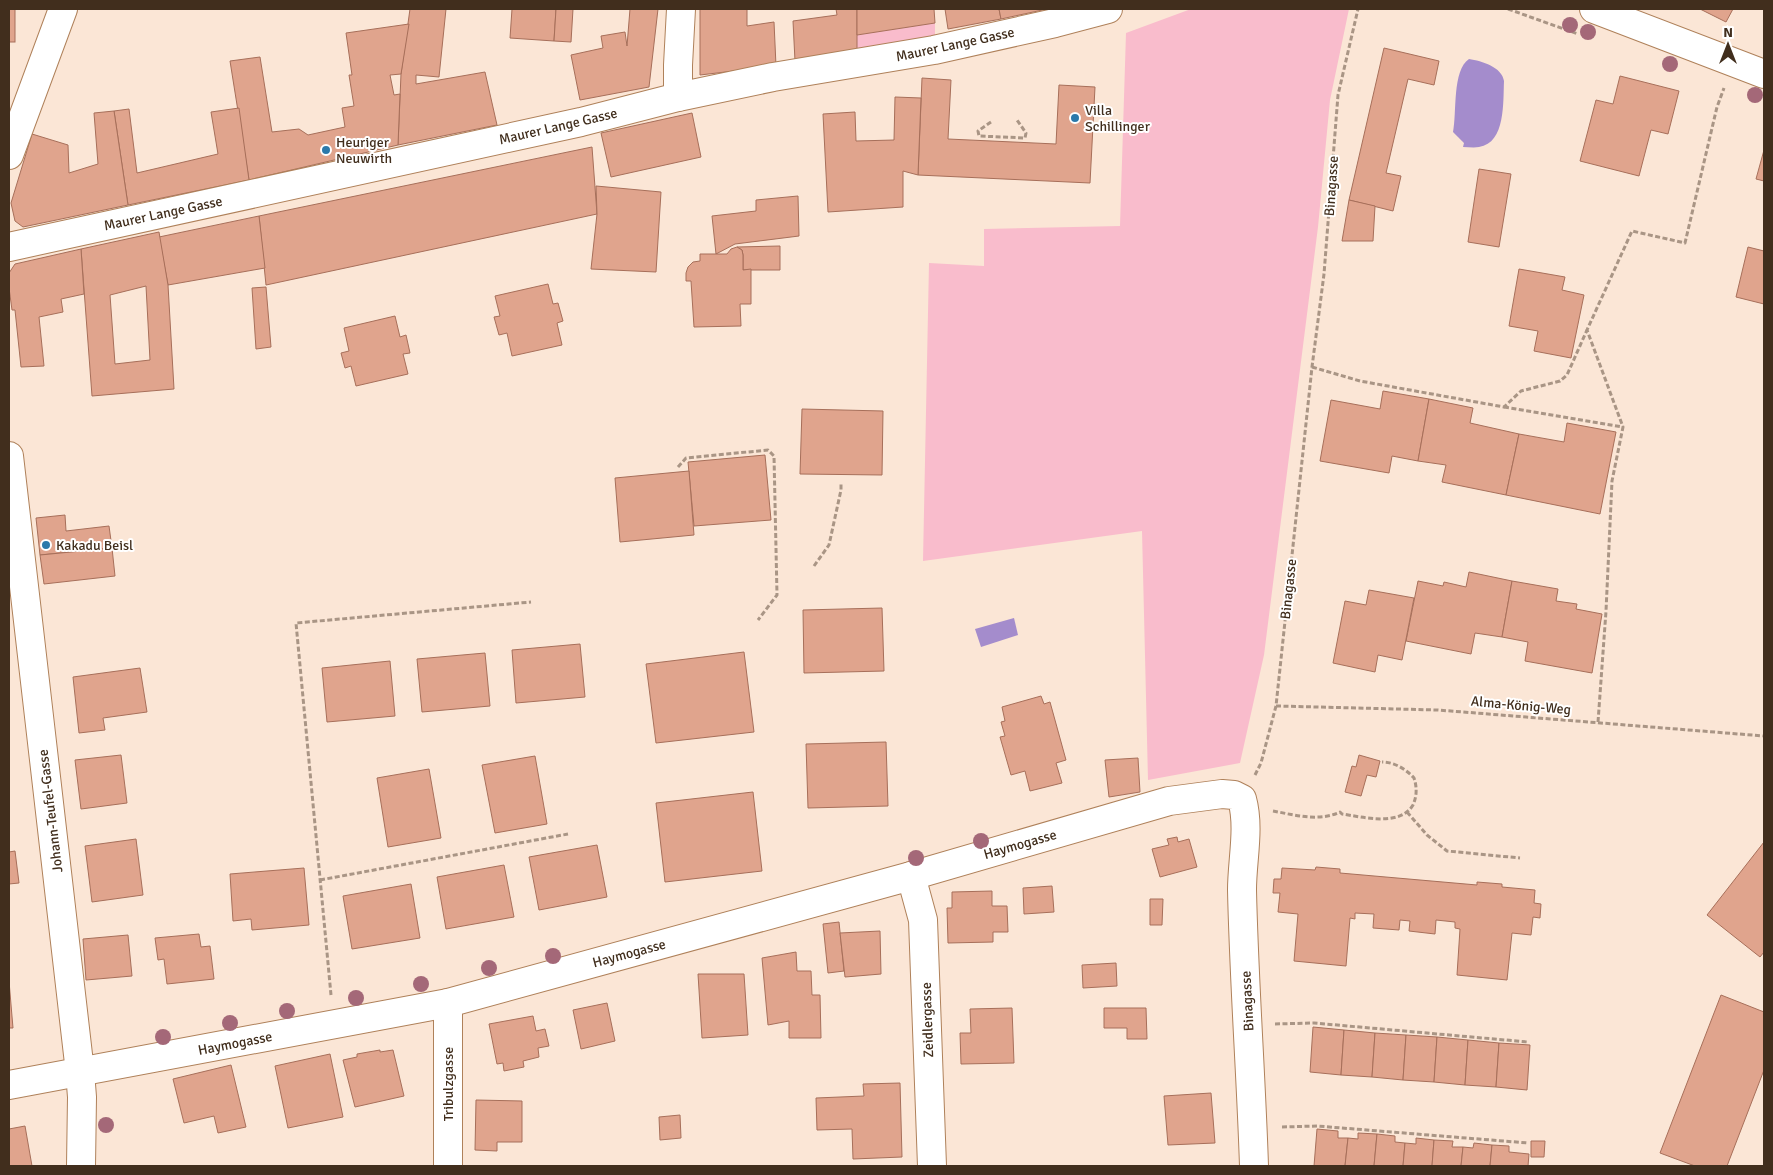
<svg xmlns="http://www.w3.org/2000/svg" width="1773" height="1175" viewBox="0 0 1773 1175" font-family="Signika,sans-serif">
  <style>
    .green { fill: #f9bccc }
    .water { fill: #a48ccc }
    .building { fill: #e0a48d; stroke: #a76f5a; fill-rule: evenodd }
    .lines { fill: none; stroke-linecap: round; stroke-linejoin: round }
    .minor-casing { stroke: #af815a; stroke-width: 30 }
    .path { stroke: #a99585; stroke-width: 3; stroke-dasharray: 5 2.5; stroke-linecap: butt }
    .minor { stroke: #fff; stroke-width: 28 }
    .tree { fill: #a46878 }
    .poi-dot { fill: #2b79ab; stroke: #fff; stroke-width: 2 }
    .labels { text-anchor: middle; stroke-width: 4; stroke-linejoin: round; paint-order: stroke }
    .street-label { font-size: 14px; fill: #412e1d; stroke: #fff }
    .poi-label { font-size: 14px; fill: #412e1d; stroke: #fff; text-anchor: start }
  </style>
  <rect width="100%" height="100%" fill="#fbe6d6"/>
  <g class="green">
    <polygon points="1191,9 1349,9 1330,100 1318,227 1264,655 1240,763 1148,780 1142,531 923,561 929,263 984,266 984,229 1120,226 1126,33"/>
    <polygon points="935,23 935,40 857,51 857,35"/>
  </g>
  <g class="water">
    <path d="M1469 59C1482 61 1502 67 1504 81 1503 101 1506 143 1479 147 1474 148 1468 147 1463 147L1464 143 1453 132C1457 113 1452 70 1469 59Z"/>
    <polygon points="1014,618 1018,635 981,647 975,629"/>
  </g>
  <g class="building">
    <rect x="9" y="9" width="6" height="33"/>
    <polygon points="410,9 446,9 439,77 416,75 416,84 485,72 497,125 398,145 401,74"/>
    <polygon points="512,9 556,9 554,41 510,38"/>
    <polygon points="556,9 573,9 571,42 554,41"/>
    <polygon points="630,9 658,9 649,87 580,100 571,55 603,48 601,36 625,32 627,46"/>
    <polygon points="700,9 747,9 747,26 774,22 776,66 700,75"/>
    <polygon points="836,9 857,9 857,51 795,61 793,21 837,15"/>
    <polygon points="857,9 934,9 935,23 857,35"/>
    <polygon points="945,9 999,9 1001,19 948,29"/>
    <polygon points="999,9 1047,9 1001,19"/>
    <polygon points="1700,9 1733,9 1726,22"/>
    <polygon points="409,24 401,74 390,75 394,95 400,94 398,145 249,180 230,61 260,57 272,132 299,129 308,135 345,127 342,108 354,106 349,75 352,75 346,33"/>
    <polygon points="1384,48 1439,61 1434,85 1408,79 1386,173 1401,176 1393,211 1349,200"/>
    <polygon points="1620,76 1679,91 1668,134 1651,130 1639,176 1580,161 1596,100 1613,104"/>
    <polygon points="922,78 951,80 948,139 1056,144 1059,85 1095,87 1090,183 918,175"/>
    <polygon points="895,97 921,98 918,175 903,171 903,207 828,212 823,114 855,112 856,141 894,140"/>
    <polygon points="239,108 249,180 128,205 114,111 129,109 137,173 218,154 211,112"/>
    <polygon points="114,111 128,205 23,227 15,221 11,203 32,134 68,145 69,173 98,164 94,113"/>
    <polygon points="692,113 701,157 611,177 601,133"/>
    <polygon points="592,147 597,214 266,285 259,216"/>
    <polygon points="1764,150 1764,181 1756,179"/>
    <polygon points="1479,169 1511,174 1499,247 1468,242"/>
    <polygon points="596,186 661,192 656,272 591,269 597,214"/>
    <polygon points="798,196 799,236 735,244 716,254 712,216 756,211 756,200"/>
    <polygon points="1349,200 1375,206 1373,241 1342,241"/>
    <polygon points="259,216 265,268 168,285 159,237"/>
    <path d="M159 232 168 285 174 389 92 396 81 249ZM146 286 150 360 115 364 110 295Z"/>
    <polygon points="780,246 780,270 743,270 743,255 742,250 737,247"/>
    <polygon points="737,247 742,250 743,255 743,270 751,269 751,304 740,304 741,326 694,327 691,281 686,281 686,273 688,267 693,262 700,261 700,254 727,254 731,249"/>
    <polygon points="1748,247 1764,251 1764,304 1736,297"/>
    <polygon points="81,249 84,294 61,299 63,312 39,317 44,366 21,367 15,310 12,310 9,288 9,273 15,264"/>
    <polygon points="1519,269 1565,277 1562,290 1584,295 1571,358 1534,351 1538,331 1509,326"/>
    <polygon points="548,284 553,304 558,303 563,321 557,323 562,345 512,356 507,333 499,335 494,317 500,316 495,296"/>
    <polygon points="266,287 271,347 256,349 252,288"/>
    <polygon points="395,316 400,337 406,335 410,353 403,354 408,374 356,386 351,366 345,368 341,353 349,351 344,328"/>
    <polygon points="1383,391 1429,399 1418,461 1392,456 1389,473 1320,461 1331,400 1380,409"/>
    <polygon points="1429,399 1473,408 1470,423 1519,434 1506,495 1442,482 1446,465 1418,461"/>
    <polygon points="802,409 883,411 882,475 800,474"/>
    <polygon points="1567,423 1616,432 1600,514 1506,495 1519,434 1564,442"/>
    <polygon points="765,455 771,520 694,526 688,462"/>
    <polygon points="689,471 694,535 620,542 615,478"/>
    <polygon points="65,515 66,531 109,526 112,548 40,555 36,518"/>
    <polygon points="112,548 115,576 44,584 40,555"/>
    <polygon points="1469,572 1512,581 1502,637 1475,633 1471,654 1406,641 1418,581 1443,586 1444,582 1466,587"/>
    <polygon points="1512,581 1558,589 1556,601 1577,604 1576,609 1602,614 1592,673 1525,661 1528,642 1502,637"/>
    <polygon points="1369,590 1414,598 1402,660 1378,655 1375,672 1333,663 1345,601 1366,605"/>
    <polygon points="882,608 884,671 804,673 803,610"/>
    <polygon points="580,644 585,697 516,703 512,650"/>
    <polygon points="744,652 754,732 656,743 646,664"/>
    <polygon points="485,653 490,706 422,712 417,659"/>
    <polygon points="390,661 395,716 327,722 322,668"/>
    <polygon points="140,668 147,712 103,718 105,730 79,733 73,677"/>
    <polygon points="1041,696 1044,704 1050,702 1066,760 1056,763 1062,783 1030,791 1025,771 1011,775 1000,737 1005,736 1001,722 1005,721 1002,707"/>
    <polygon points="886,742 888,806 808,808 806,744"/>
    <polygon points="121,755 127,803 81,809 75,760"/>
    <polygon points="1359,755 1380,761 1376,777 1367,775 1361,796 1345,792 1352,766 1356,767"/>
    <polygon points="535,756 547,824 495,833 482,765"/>
    <polygon points="1138,758 1140,792 1109,797 1105,760"/>
    <polygon points="429,769 441,838 388,847 377,778"/>
    <polygon points="753,792 762,871 665,882 656,803"/>
    <polygon points="1177,837 1178,842 1189,839 1197,867 1160,877 1152,849 1169,845 1167,839"/>
    <polygon points="136,839 143,895 92,902 85,846"/>
    <polygon points="1764,842 1764,952 1760,957 1707,915"/>
    <polygon points="597,845 607,897 539,910 529,857"/>
    <polygon points="15,851 19,883 9,884 9,852"/>
    <polygon points="504,865 514,917 446,929 437,877"/>
    <polygon points="1316,867 1340,869 1340,873 1477,885 1477,882 1502,884 1502,887 1535,890 1534,903 1541,904 1540,918 1533,917 1531,935 1512,933 1507,980 1457,975 1460,929 1455,928 1455,922 1436,920 1435,934 1409,931 1410,921 1400,920 1399,930 1373,928 1374,914 1355,913 1355,919 1350,918 1346,966 1294,961 1298,914 1278,912 1280,893 1273,893 1274,879 1281,879 1282,868 1315,870"/>
    <polygon points="304,868 309,925 252,930 251,919 233,921 230,874"/>
    <polygon points="411,884 420,938 352,949 343,896"/>
    <polygon points="1052,886 1054,912 1024,914 1023,888"/>
    <polygon points="992,891 992,906 1007,906 1008,932 993,932 993,942 948,943 947,908 952,908 952,892"/>
    <polygon points="1150,899 1163,899 1162,925 1150,925"/>
    <polygon points="839,922 844,971 828,973 823,924"/>
    <polygon points="880,931 881,974 845,977 840,933"/>
    <polygon points="199,934 201,947 210,946 214,979 167,984 164,959 158,960 155,938"/>
    <polygon points="128,935 132,976 86,980 83,939"/>
    <polygon points="796,952 797,971 811,971 812,995 820,995 821,1038 789,1038 789,1021 768,1025 762,958"/>
    <polygon points="1116,963 1117,986 1083,988 1082,965"/>
    <polygon points="698,974 744,974 748,1035 702,1038"/>
    <polygon points="9,981 13,1028 9,1028"/>
    <polygon points="1721,995 1764,1012 1764,1070 1727,1166 1695,1166 1660,1153"/>
    <polygon points="607,1003 615,1041 581,1049 573,1010"/>
    <polygon points="1012,1008 1014,1063 961,1064 960,1033 971,1033 970,1009"/>
    <polygon points="1104,1008 1146,1008 1147,1039 1127,1039 1127,1028 1104,1028"/>
    <polygon points="533,1016 536,1031 545,1029 549,1046 538,1048 539,1057 523,1061 524,1067 504,1071 503,1063 497,1064 489,1024"/>
    <polygon points="1313,1027 1344,1030 1341,1075 1310,1072"/>
    <polygon points="1344,1030 1375,1033 1372,1077 1341,1075"/>
    <polygon points="1375,1033 1406,1035 1403,1080 1372,1077"/>
    <polygon points="1406,1035 1437,1037 1434,1082 1403,1080"/>
    <polygon points="1437,1037 1468,1040 1465,1085 1434,1082"/>
    <polygon points="1468,1040 1499,1043 1496,1087 1465,1085"/>
    <polygon points="1499,1043 1530,1045 1527,1090 1496,1087"/>
    <polygon points="380,1050 380,1052 393,1050 404,1096 355,1107 343,1060 357,1057 357,1054"/>
    <polygon points="330,1054 343,1117 288,1128 275,1066"/>
    <polygon points="231,1065 246,1127 218,1133 214,1116 184,1123 173,1079"/>
    <polygon points="900,1083 902,1157 853,1159 852,1129 817,1130 816,1098 864,1096 863,1084"/>
    <polygon points="1211,1093 1215,1143 1168,1145 1164,1096"/>
    <polygon points="476,1100 522,1101 522,1142 497,1142 497,1151 475,1150"/>
    <polygon points="680,1115 681,1138 660,1140 659,1117"/>
    <polygon points="25,1126 32,1166 9,1166 9,1129"/>
    <polygon points="1317,1129 1338,1131 1338,1138 1348,1138 1345,1166 1314,1166"/>
    <polygon points="1358,1133 1377,1134 1374,1166 1345,1166 1348,1138 1358,1139"/>
    <polygon points="1377,1134 1395,1136 1395,1142 1405,1143 1403,1166 1374,1166"/>
    <polygon points="1416,1138 1434,1140 1432,1166 1403,1166 1405,1143 1416,1144"/>
    <polygon points="1434,1140 1453,1141 1452,1147 1463,1147 1461,1166 1432,1166"/>
    <polygon points="1531,1141 1545,1141 1544,1157 1531,1157"/>
    <polygon points="1474,1143 1492,1145 1490,1166 1461,1166 1463,1147 1473,1148"/>
    <polygon points="1492,1145 1509,1146 1509,1152 1529,1154 1528,1166 1490,1166"/>
  </g>
  <g class="lines">
    <g class="minor-casing">
      <g id="minor">
        <polyline points="1594,9 1764,74"/>
        <polyline points="678,97 678,65 681,9"/>
        <polyline points="9,155 63,9"/>
        <polyline points="9,247 581,122 678,97 773,77 934,50 1055,23 1108,9"/>
        <polyline points="9,456 80,1072 82,1097 81,1166"/>
        <polyline points="911,876 923,920 932,1166"/>
        <polyline points="448,1003 448,1166"/>
        <path d="M9 1085 448 1003 911 876 1169 801 1222 794 1234 795 1242 799C1250 828 1242 860 1242 890 1244 982 1251 1074 1254 1166"/>
      </g>
    </g>
    <g class="path">
      <polyline points="1508,9 1578,34"/>
      <polyline points="991,122 978,131 979,136 1025,138 1026,133 1017,120"/>
      <polyline points="1312,367 1360,381 1504,407 1521,391 1560,381 1567,375 1587,330"/>
      <polyline points="1504,407 1623,427"/>
      <polyline points="678,467 686,458 768,450 774,456 777,595 758,620"/>
      <polyline points="814,566 829,545 841,490 841,482"/>
      <polyline points="1276,706 1438,710 1764,736"/>
      <polyline points="1598,722 1606,611 1612,481 1623,427 1587,330 1632,231 1685,243 1717,107 1724,88"/>
      <polyline points="1255,775 1261,763 1276,706 1312,367 1324,274 1338,95 1358,9"/>
      <path d="M1273 811C1295 815 1319 822 1340 812L1342 814C1363 817 1400 827 1413 805 1417 796 1417 787 1414 778 1406 769 1394 762 1382 762"/>
      <polyline points="1407,812 1427,835 1447,851 1520,858"/>
      <polyline points="320,880 568,834"/>
      <polyline points="331,995 296,623 531,602"/>
      <polyline points="1275,1024 1314,1023 1528,1042"/>
      <polyline points="1282,1127 1317,1126 1528,1143"/>
    </g>
    <use href="#minor" class="minor"/>
  </g>
  <g class="tree">
    <circle cx="1570" cy="25" r="8"/>
    <circle cx="1588" cy="32" r="8"/>
    <circle cx="1670" cy="64" r="8"/>
    <circle cx="1755" cy="95" r="8"/>
    <circle cx="981" cy="841" r="8"/>
    <circle cx="916" cy="858" r="8"/>
    <circle cx="553" cy="956" r="8"/>
    <circle cx="489" cy="968" r="8"/>
    <circle cx="421" cy="984" r="8"/>
    <circle cx="356" cy="998" r="8"/>
    <circle cx="287" cy="1011" r="8"/>
    <circle cx="230" cy="1023" r="8"/>
    <circle cx="163" cy="1037" r="8"/>
    <circle cx="106" cy="1125" r="8"/>
  </g>
  <g class="poi-dot">
    <circle cx="1075" cy="118" r="5"/>
    <circle cx="326" cy="150" r="5"/>
    <circle cx="46" cy="545" r="5"/>
  </g>
  <g class="labels">
    <g class="street-label">
      <text transform="translate(955 44) rotate(-12)" y="5">Maurer Lange Gasse</text>
      <text transform="translate(558 126) rotate(-13)" y="5">Maurer Lange Gasse</text>
      <text transform="translate(1331 186) rotate(-86)" y="5">Binagasse</text>
      <text transform="translate(163 213) rotate(-12)" y="5">Maurer Lange Gasse</text>
      <text transform="translate(1288 589) rotate(-84)" y="5">Binagasse</text>
      <text transform="translate(1521 705) rotate(5)" y="5">Alma-König-Weg</text>
      <text transform="translate(50 811) rotate(-97)" y="5">Johann-Teufel-Gasse</text>
      <text transform="translate(1020 844) rotate(-16)" y="5">Haymogasse</text>
      <text transform="translate(629 953) rotate(-15)" y="5">Haymogasse</text>
      <text transform="translate(1247 1001) rotate(-93)" y="5">Binagasse</text>
      <text transform="translate(927 1020) rotate(-92)" y="5">Zeidlergasse</text>
      <text transform="translate(235 1043) rotate(-11)" y="5">Haymogasse</text>
      <text transform="translate(448 1084) rotate(-90)" y="5">Tribulzgasse</text>
    </g>
    <g class="poi-label">
      <text x="1085" y="115">Villa<tspan x="1085" dy="16">Schillinger</tspan></text>
      <text x="336" y="147">Heuriger<tspan x="336" dy="16">Neuwirth</tspan></text>
      <text x="56" y="550">Kakadu Beisl</text>
    </g>
  </g>
  <rect width="1773" height="1175" fill="none" stroke="#412e1d" stroke-width="20"/>
  <g transform="translate(1728 45)" stroke="#ffffff" stroke-width="4" paint-order="stroke">
  <path d="M0-4L9 19L0 12L-9 19Z" fill="#412e1d"/>
  <text y="-8" font-size="14" font-weight="bold" text-anchor="middle" fill="#412e1d">N</text>
  </g>
</svg>
